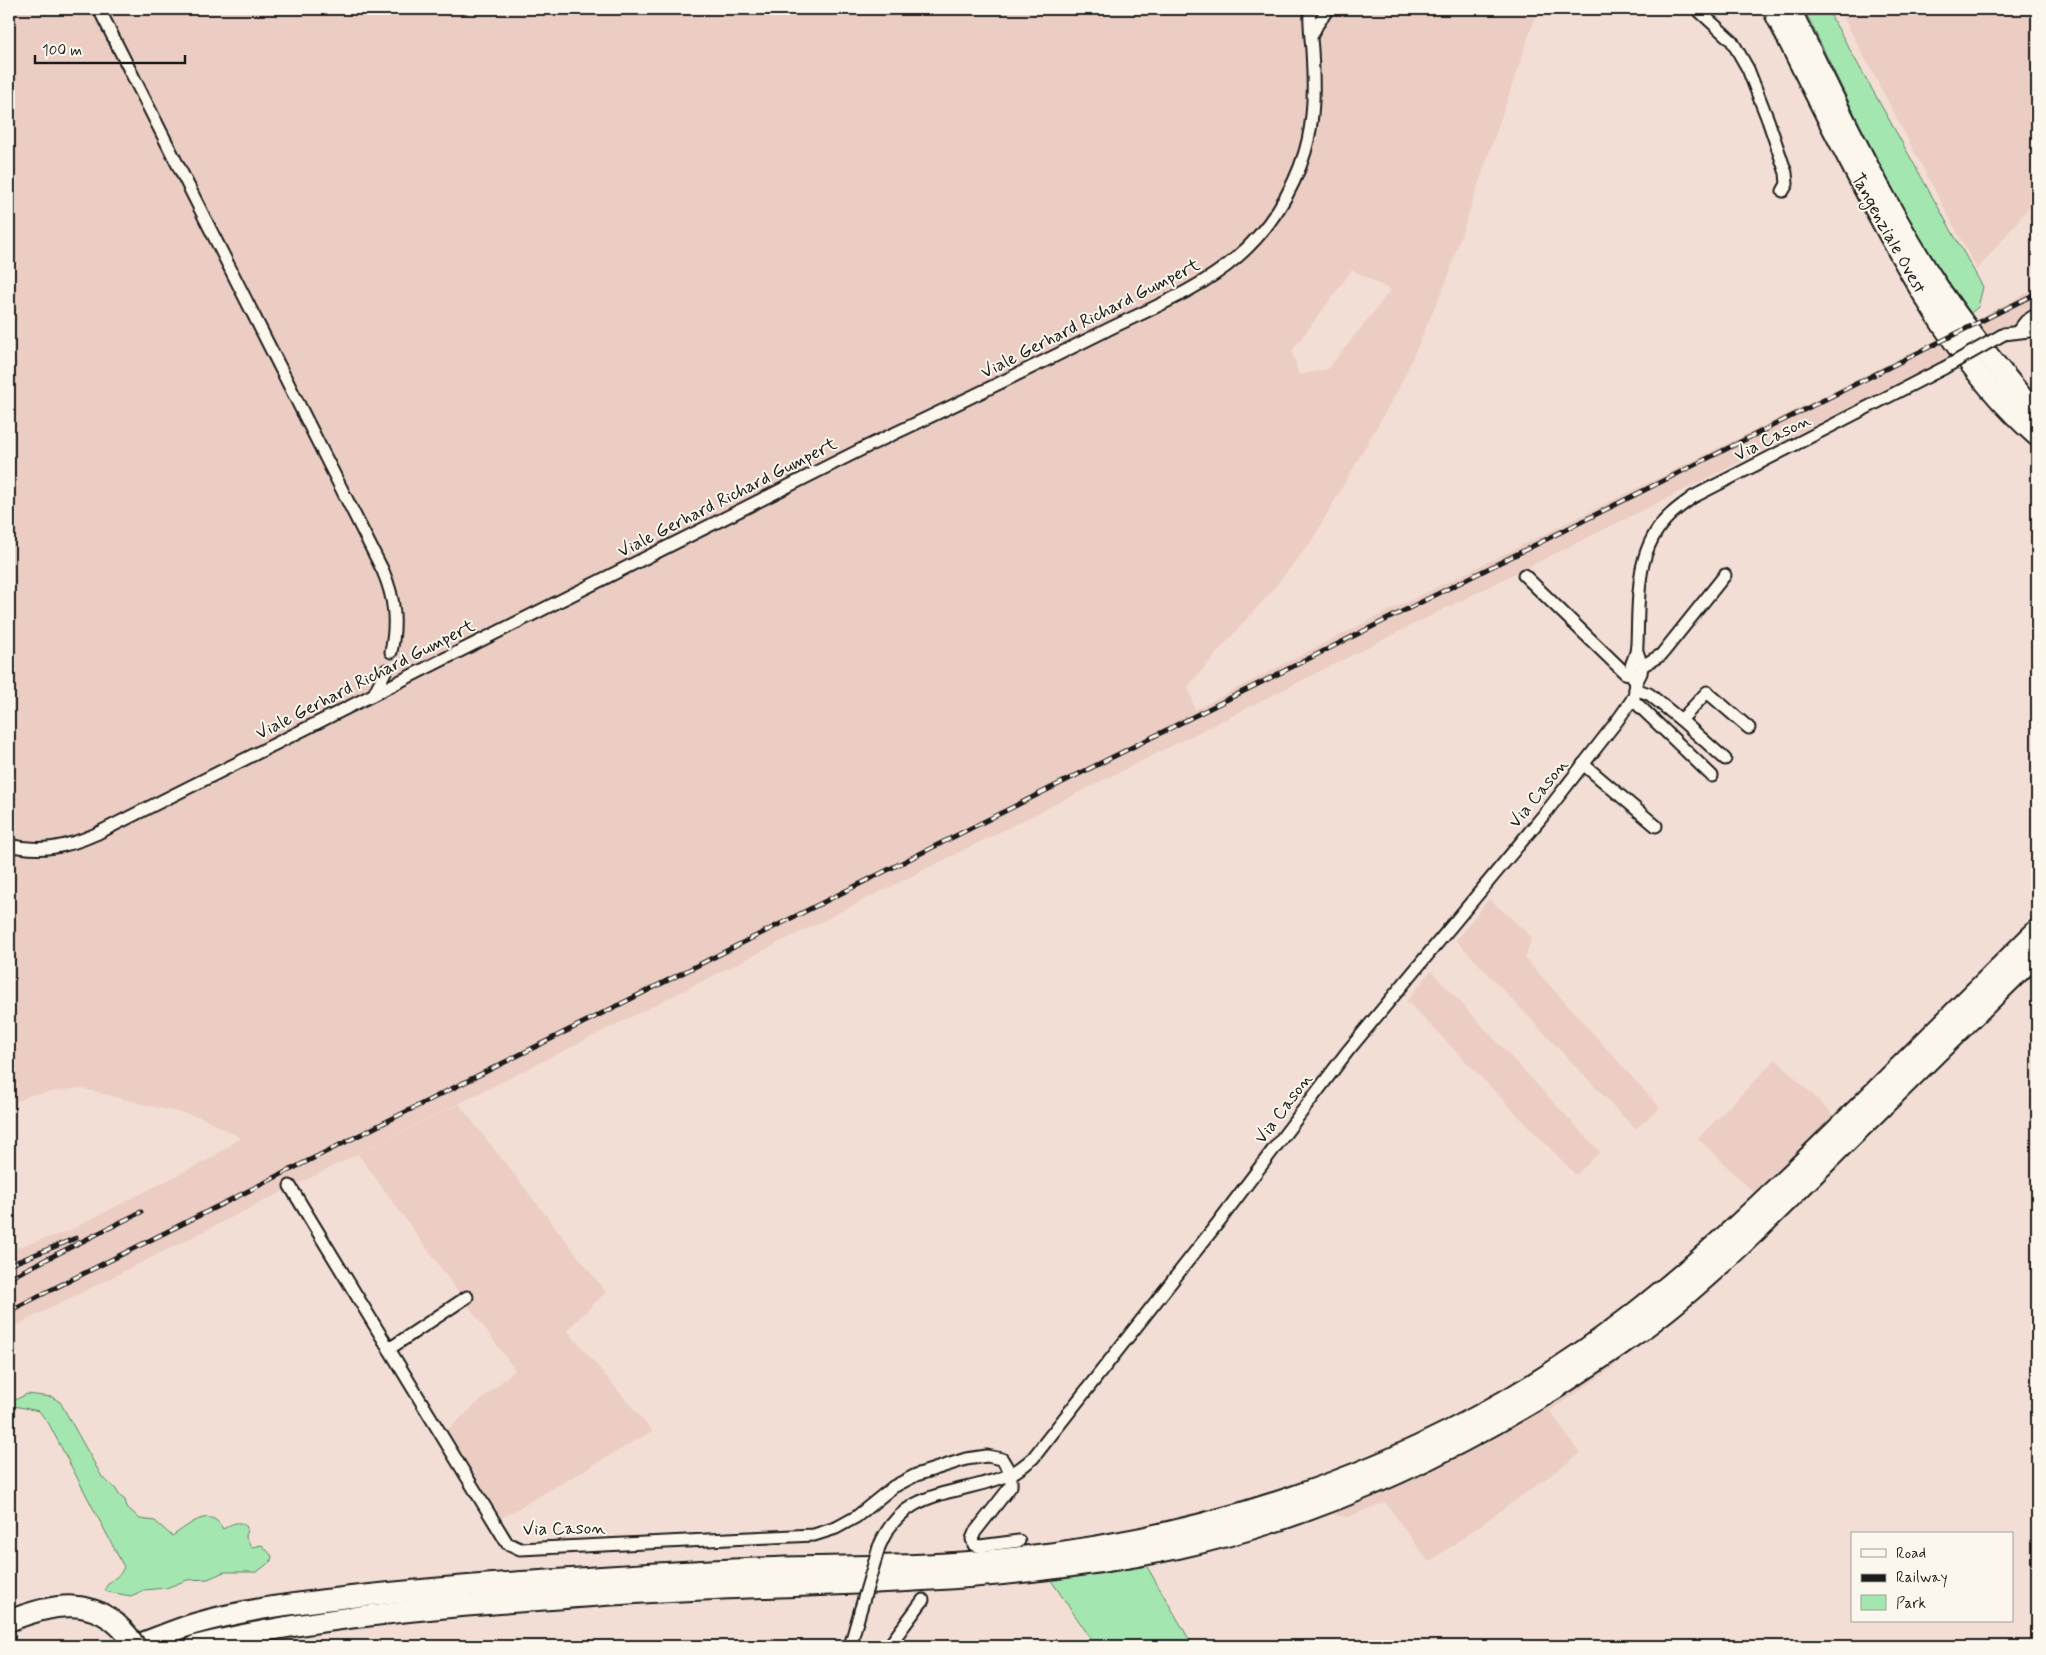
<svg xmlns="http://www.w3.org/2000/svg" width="2046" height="1655" viewBox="0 0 2046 1655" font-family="Mynerve,sans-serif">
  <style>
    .built { fill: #eccdc3; fill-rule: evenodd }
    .green { fill: #a4e6b0; stroke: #608166 }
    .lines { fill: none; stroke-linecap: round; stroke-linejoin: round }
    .minor-casing { stroke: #1c1c1c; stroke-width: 15 }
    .trunk-casing { stroke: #1c1c1c; stroke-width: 24 }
    .minor { stroke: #fbf7ec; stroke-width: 11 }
    .trunk { stroke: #fbf7ec; stroke-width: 20 }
    .rail-casing { stroke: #1c1c1c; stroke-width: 5 }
    .rail { stroke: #fbf7ec; stroke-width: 3; stroke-dasharray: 9; stroke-linecap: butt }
    .minor-bridge-casing { stroke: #1c1c1c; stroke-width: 15; stroke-linecap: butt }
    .trunk-bridge-casing { stroke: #1c1c1c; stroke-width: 24; stroke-linecap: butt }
    .minor-bridge { stroke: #fbf7ec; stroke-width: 11 }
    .trunk-bridge { stroke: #fbf7ec; stroke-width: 20 }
    .labels { text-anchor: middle; stroke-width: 4; stroke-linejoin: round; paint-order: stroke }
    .street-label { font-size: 18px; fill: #1c1c1c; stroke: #fbf7ec }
  </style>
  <rect width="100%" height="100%" fill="#f2ded4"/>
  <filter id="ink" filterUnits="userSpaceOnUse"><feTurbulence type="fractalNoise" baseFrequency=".02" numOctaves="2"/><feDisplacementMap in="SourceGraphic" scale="10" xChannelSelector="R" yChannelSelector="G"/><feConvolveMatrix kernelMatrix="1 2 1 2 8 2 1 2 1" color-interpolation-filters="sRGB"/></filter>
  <g filter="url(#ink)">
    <g class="built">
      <path d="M9 9H1538L1455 253 1449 275 1400 386 1311 542 1268 595 1188 686 1195 710 1338 636 1921 348 2037 288V315L1512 575 9 1329V1250L66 1232 213 1157 241 1138 201 1117 146 1105 81 1088 30 1095 9 1106ZM1352 270 1391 290 1328 369 1299 375 1292 351Z"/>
      <polygon points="1839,9 2037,9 2037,198 1977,270"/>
      <polygon points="1489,899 1532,937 1525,958 1660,1108 1635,1129 1456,940"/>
      <polygon points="1431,971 1600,1152 1576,1175 1407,1001"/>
      <polygon points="1776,1059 1834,1116 1756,1195 1698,1138"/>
      <polygon points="459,1104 606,1292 567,1330 652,1431 498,1520 447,1430 515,1370 358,1154"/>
      <polygon points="1634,1345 1615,1366 1550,1411 1580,1454 1429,1562 1385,1502 1348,1517 1321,1512 1477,1446"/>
    </g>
    <g class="green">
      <path d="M1804 9H1827L1983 287 1978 307 1971 313C1903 223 1853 109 1804 9Z"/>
      <path d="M27 1394 52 1397 60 1402 102 1477 115 1488 120 1496 125 1500 127 1507 140 1519 155 1521 172 1536C188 1526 210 1504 223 1529 233 1524 237 1519 247 1527L246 1538 252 1547 262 1545 272 1556 271 1561 257 1572H224L208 1579 187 1580 166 1588 144 1590 131 1596 108 1592 105 1589C109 1579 120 1578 124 1567L49 1424 39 1411 9 1405V1403Z"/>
      <polygon points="1146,1565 1193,1646 1096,1646 1050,1579 1109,1572"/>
    </g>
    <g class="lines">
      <g class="minor-casing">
        <g id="minor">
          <path d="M99 9 383 571C395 599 397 623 391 652"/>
          <polyline points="1697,9 1732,41 1748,69 1768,120 1786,173 1787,184 1783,191"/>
          <polyline points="1312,35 1317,25 1328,9"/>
          <polyline points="2018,331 2026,321 2037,314"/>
          <polyline points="2004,334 2037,330"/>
          <polyline points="1524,575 1625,673 1631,674"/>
          <polyline points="1642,666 1661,655 1725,575"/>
          <path d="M1636 683C1624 661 1637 664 1637 644 1639 600 1634 550 1669 516 1676 509 1685 503 1693 497L1944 368"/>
          <polyline points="1635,689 1649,694 1681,720 1707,692 1749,728"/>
          <polyline points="374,694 386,670"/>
          <polyline points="1632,699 1712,776"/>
          <polyline points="1681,720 1725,759"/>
          <polyline points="1583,764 1656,826"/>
          <path d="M9 845C40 853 67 847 96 834L868 446C947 409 1025 371 1103 332 1147 310 1199 290 1236 258 1268 231 1293 192 1305 152 1315 118 1314 85 1312 50 1311 37 1309 23 1310 9"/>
          <polyline points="290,1186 507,1543 520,1549 814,1535 836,1528 856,1517 893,1487 916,1475 966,1459 987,1456 1002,1459 1011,1474 1011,1486 975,1532 972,1539 974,1545 980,1546 1019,1541"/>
          <polyline points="389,1349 467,1297"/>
          <path d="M879 1547C904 1485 959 1497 1011 1474 1019 1470 1026 1464 1033 1458L1217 1224 1347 1052 1547 811 1617 721 1634 697 1636 683 1641 673 1642 666 1637 651"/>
          <polyline points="850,1646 861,1608"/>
          <polyline points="889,1646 923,1600"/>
        </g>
      </g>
      <g class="trunk-casing">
        <g id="trunk">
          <path d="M1773 9C1806 75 1838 141 1873 205 1918 289 1965 373 2037 436"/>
          <path d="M1790 9C1833 97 1875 187 1927 270 1951 308 1978 343 2006 377 2017 390 2026 403 2037 415"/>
          <path d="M9 1621C51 1604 95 1594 128 1636"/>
          <path d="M134 1646C154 1639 174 1630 194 1624 245 1609 299 1603 351 1597 408 1591 464 1586 521 1582 588 1578 656 1573 723 1570 787 1566 851 1567 915 1565 1171 1556 1424 1476 1628 1318 1704 1259 1773 1192 1841 1125 1907 1060 1972 995 2037 930"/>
          <path d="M195 1646C279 1625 364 1615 450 1607 511 1602 573 1597 635 1593 731 1587 827 1586 923 1580 1009 1575 1094 1566 1178 1548 1313 1518 1440 1460 1556 1388 1599 1360 1643 1331 1682 1298 1737 1252 1788 1200 1839 1149 1905 1084 1971 1019 2037 954"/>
        </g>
      </g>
      <use href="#minor" class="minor"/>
      <use href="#trunk" class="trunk"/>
      <g class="rail-casing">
        <g id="rail">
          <polyline points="9,1265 76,1238"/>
          <polyline points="9,1278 141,1212"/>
          <polyline points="9,1311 2037,293"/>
        </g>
      </g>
      <use href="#rail" class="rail"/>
      <g class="minor-bridge-casing">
        <g id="minor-bridge">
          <polyline points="1944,368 2004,334"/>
          <polyline points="861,1608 879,1547"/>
        </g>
      </g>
      <g class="trunk-bridge-casing">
        <polyline id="trunk-bridge" points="128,1636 135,1646"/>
      </g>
      <use href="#minor-bridge" class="minor-bridge"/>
      <use href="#trunk-bridge" class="trunk-bridge"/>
    </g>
  </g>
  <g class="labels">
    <g class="street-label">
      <text transform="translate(1889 233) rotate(61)" y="6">Tangenziale Ovest</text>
      <text transform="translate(1090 318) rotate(-27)" y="6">Viale Gerhard Richard Gumpert</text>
      <text transform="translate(1772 437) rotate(-27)" y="6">Via Cason</text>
      <text transform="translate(727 497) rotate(-27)" y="6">Viale Gerhard Richard Gumpert</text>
      <text transform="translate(365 679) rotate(-27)" y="6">Viale Gerhard Richard Gumpert</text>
      <text transform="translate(1538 793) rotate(-51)" y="6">Via Cason</text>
      <text transform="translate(1283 1108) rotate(-53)" y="6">Via Cason</text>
      <text transform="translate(564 1528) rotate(-1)" y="6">Via Cason</text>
    </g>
  </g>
  <rect width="2046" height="1655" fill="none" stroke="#fbf7ec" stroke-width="30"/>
  <rect x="15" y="15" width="2016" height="1625" fill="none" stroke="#1c1c1c" stroke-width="2" filter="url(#ink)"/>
  <rect x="1851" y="1532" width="162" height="90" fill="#fbf7ec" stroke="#a29f99"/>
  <rect x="1861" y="1549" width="25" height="8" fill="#fbf7ec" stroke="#a29f99"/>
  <text x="1896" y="1558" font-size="15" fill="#1c1c1c">Road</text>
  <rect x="1861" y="1574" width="25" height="8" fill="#1c1c1c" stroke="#a29f99"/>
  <text x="1896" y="1582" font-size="15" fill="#1c1c1c">Railway</text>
  <rect x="1861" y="1595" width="25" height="15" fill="#a4e6b0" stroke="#a29f99"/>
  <text x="1896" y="1608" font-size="15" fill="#1c1c1c">Park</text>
  <path d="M35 55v8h150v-8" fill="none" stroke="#1c1c1c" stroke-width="2.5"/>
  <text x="42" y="55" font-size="15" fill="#1c1c1c" stroke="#fbf7ec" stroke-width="4" paint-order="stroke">100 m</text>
</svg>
